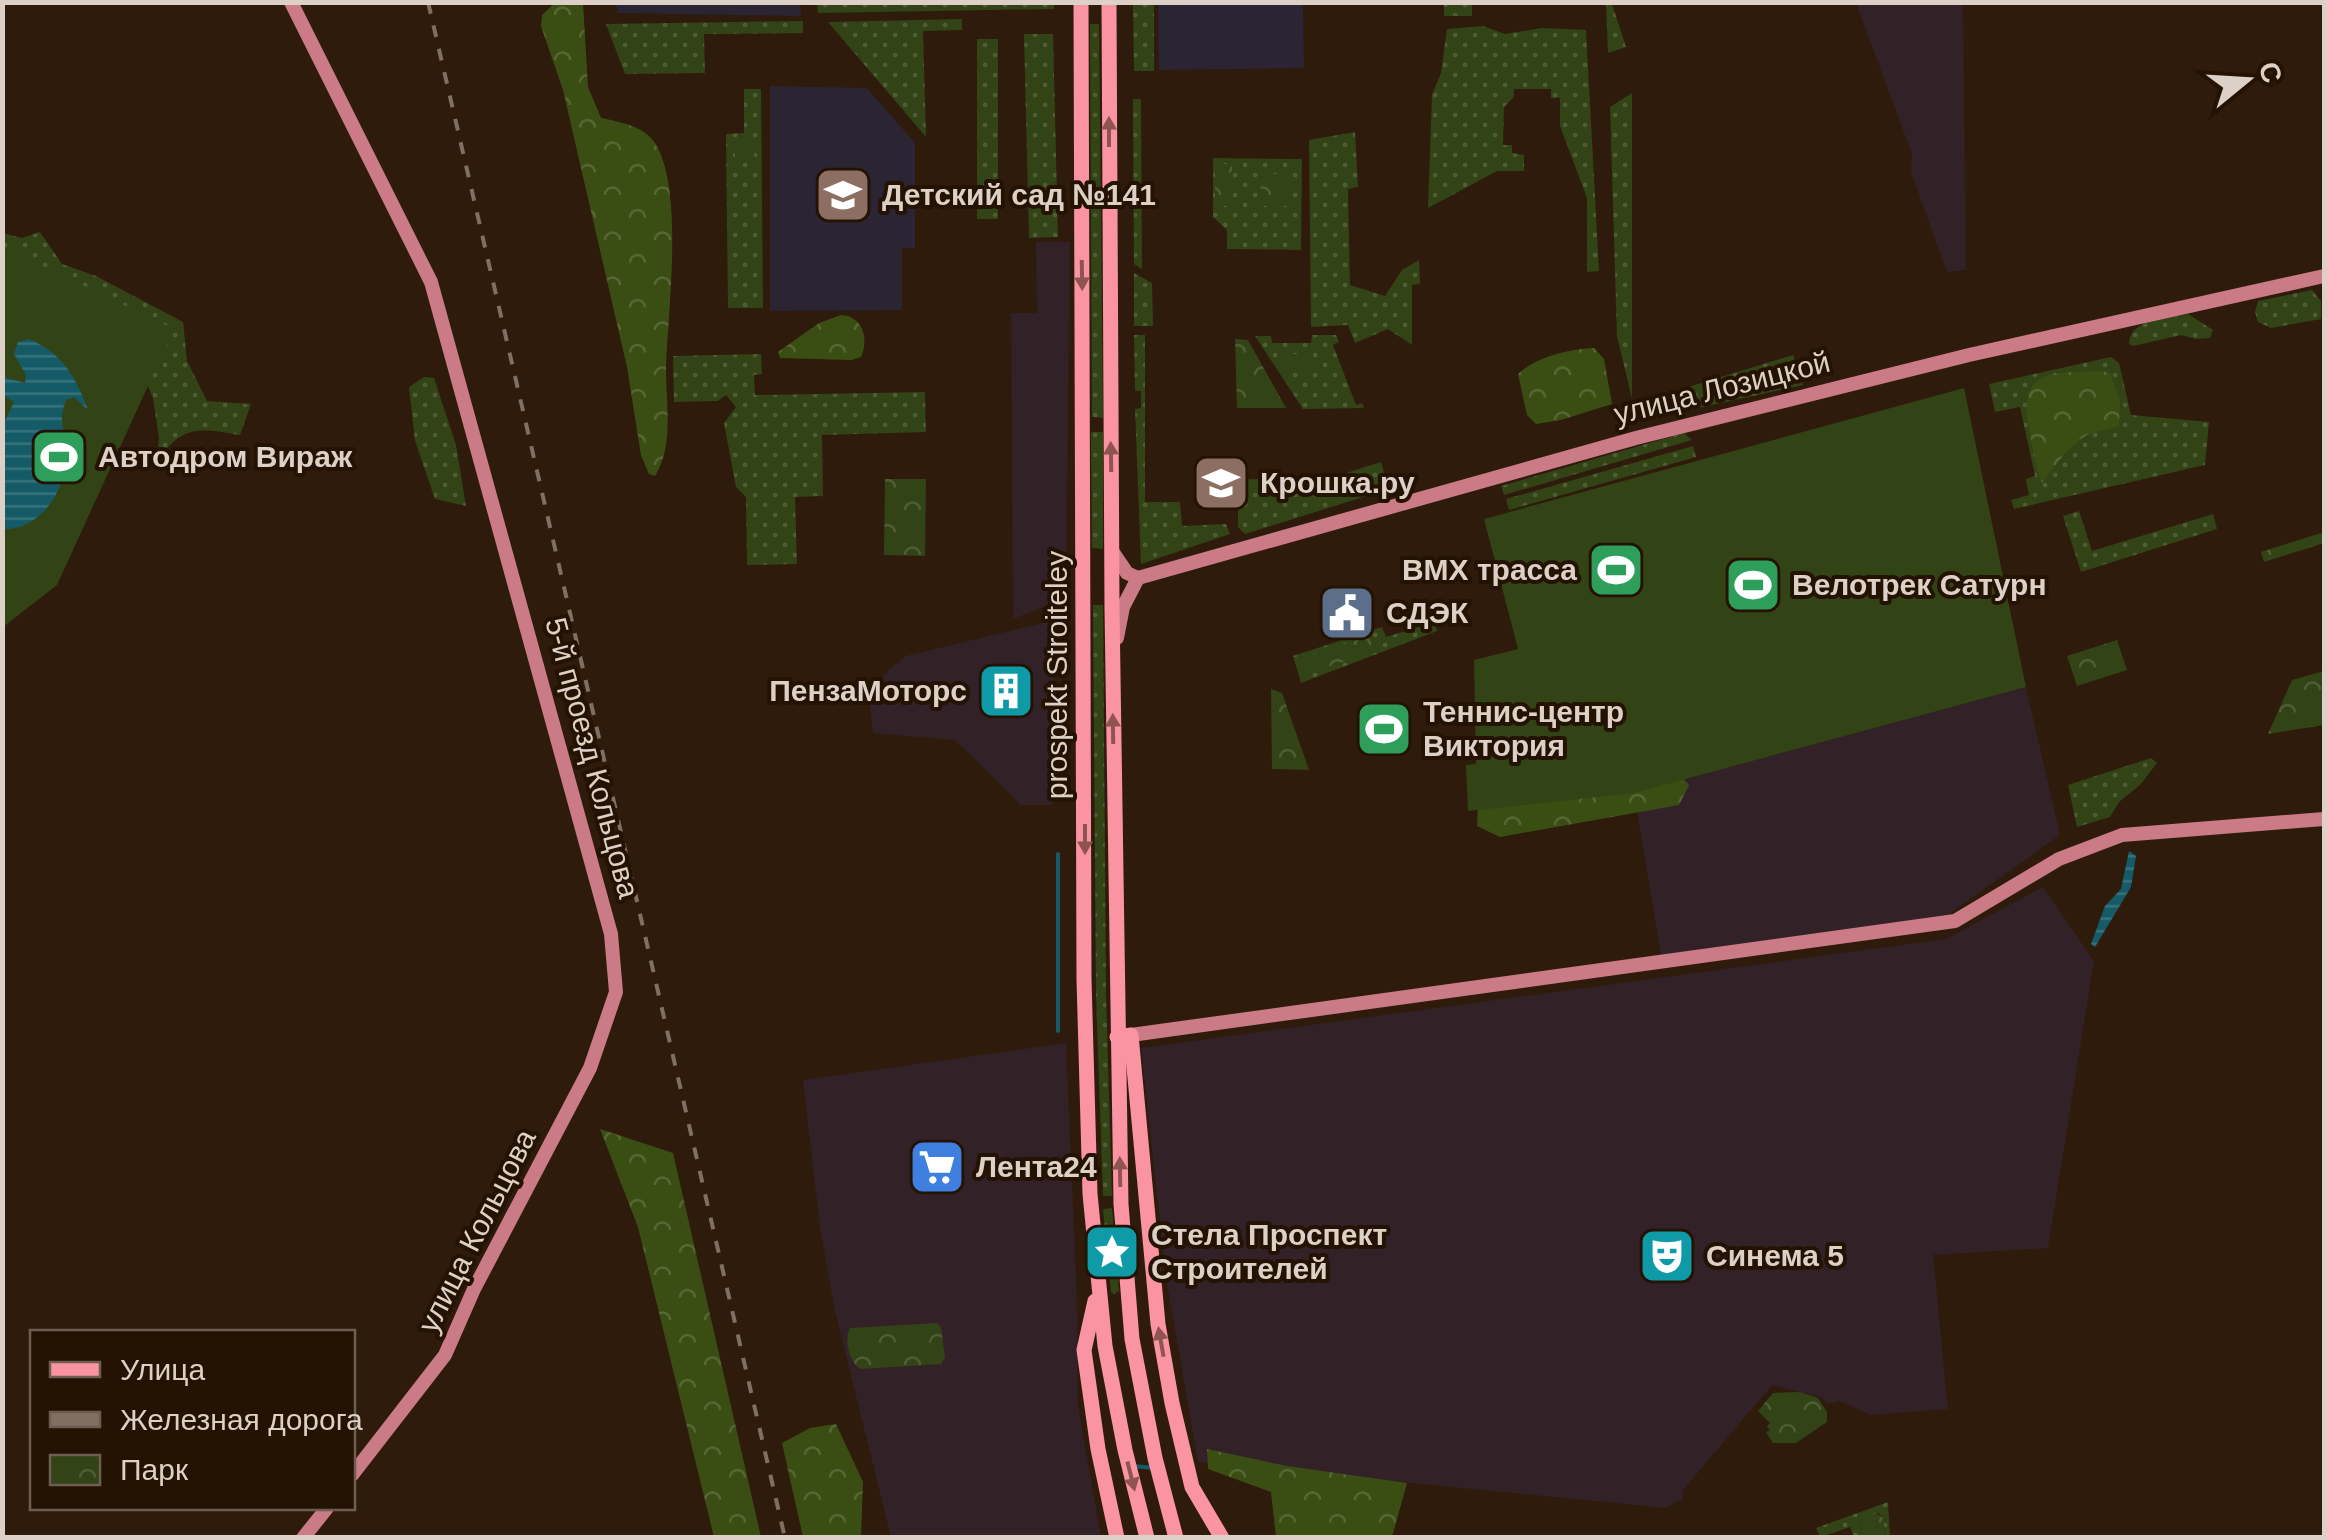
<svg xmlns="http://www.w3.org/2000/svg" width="2327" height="1540" viewBox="0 0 2327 1540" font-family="Helvetica,sans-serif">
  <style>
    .commercial { fill: #332128 }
    .education { fill: #2b2433 }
    .grass { fill: url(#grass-dots) }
    .forest { fill: url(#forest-crowns) }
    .park { fill: url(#park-crowns) }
    .garden { fill: #324315 }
    .water { fill: url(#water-rules) }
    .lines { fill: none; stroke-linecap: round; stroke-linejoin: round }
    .stream { stroke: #145b67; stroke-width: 4 }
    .secondary { stroke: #ca7b86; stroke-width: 14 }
    .primary { stroke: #fa94a2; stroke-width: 15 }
    .rail { stroke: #807063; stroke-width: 4; stroke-dasharray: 12 12; stroke-linecap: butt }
    .oneway { fill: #8f5352 }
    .labels { text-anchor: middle; stroke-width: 8; stroke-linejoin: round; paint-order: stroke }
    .poi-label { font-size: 30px; font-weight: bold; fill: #ddd0c6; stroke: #241203; text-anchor: start }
    .street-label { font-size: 30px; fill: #ddd0c6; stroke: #241203 }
  </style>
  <defs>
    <pattern id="grass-dots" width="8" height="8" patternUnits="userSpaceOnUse" patternTransform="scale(2.5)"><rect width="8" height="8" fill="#324315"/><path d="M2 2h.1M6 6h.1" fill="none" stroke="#4f5d36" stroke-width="1.8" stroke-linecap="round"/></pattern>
    <pattern id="forest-crowns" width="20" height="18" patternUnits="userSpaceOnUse" patternTransform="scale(2.5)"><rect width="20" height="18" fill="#3a4e14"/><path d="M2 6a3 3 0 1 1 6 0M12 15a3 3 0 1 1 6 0" fill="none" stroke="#566635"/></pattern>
    <pattern id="park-crowns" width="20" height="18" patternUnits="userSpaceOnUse" patternTransform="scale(2.5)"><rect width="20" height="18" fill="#324315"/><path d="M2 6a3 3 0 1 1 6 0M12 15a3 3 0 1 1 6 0" fill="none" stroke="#4f5d36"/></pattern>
    <pattern id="water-rules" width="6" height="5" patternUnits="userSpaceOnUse" patternTransform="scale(2.5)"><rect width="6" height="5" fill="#145b67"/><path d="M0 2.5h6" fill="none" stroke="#36727b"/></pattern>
  </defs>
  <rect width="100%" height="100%" fill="#2e1b0b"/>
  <g class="commercial">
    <polygon points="1856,3 1963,3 1966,270 1947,272 1911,172 1912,154"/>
    <polygon points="1036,242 1070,242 1066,598 1013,619 1011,313 1037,313"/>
    <polygon points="1055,620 1052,805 1021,805 955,740 873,733 869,695 888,670 906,656"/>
    <polygon points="2026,687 2060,835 1948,915 1661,955 1634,793"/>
    <polygon points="2043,887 2094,961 2048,1248 1933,1255 1948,1409 1871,1415 1839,1401 1827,1404 1821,1397 1772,1385 1683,1490 1682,1502 1679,1500 1667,1508 1198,1462 1167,1284 1141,1048 1946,939"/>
    <polygon points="1066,1043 1077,1299 1078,1406 1101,1537 891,1537 835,1311 820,1228 803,1080"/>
  </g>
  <g class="education">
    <polygon points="616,3 800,3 801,16 618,13"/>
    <polygon points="1158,3 1303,3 1304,68 1159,70"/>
    <polygon points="770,86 867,88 915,143 915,248 902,248 902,310 770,311"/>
  </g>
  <g class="grass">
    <polygon points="1054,2 1054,9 818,13 817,3"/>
    <polygon points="1133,3 1154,3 1154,71 1134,71"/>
    <rect x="1444" y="3" width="28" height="13"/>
    <polygon points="1606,3 1615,3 1612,4 1626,47 1608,53"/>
    <polygon points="962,19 962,30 923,31 926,137 828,22"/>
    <polygon points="803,21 803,33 704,34 705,73 625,74 606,24"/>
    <polygon points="1090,24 1099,24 1103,418 1092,417"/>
    <polygon points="1483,26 1505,34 1542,28 1586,30 1599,271 1587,272 1587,198 1560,126 1560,98 1551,98 1551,89 1514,89 1513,98 1504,107 1503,145 1512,145 1512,153 1524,155 1524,171 1497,171 1428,208 1432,95 1441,73 1447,29"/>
    <polygon points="1024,34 1053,34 1058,237 1029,238"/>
    <rect x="977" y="39" width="21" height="180"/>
    <polygon points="744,89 761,89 763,308 728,308 726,134 744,133"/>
    <polygon points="1632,93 1632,399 1617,336 1610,107"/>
    <polygon points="1133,99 1141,99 1142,269 1134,264"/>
    <polygon points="1355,132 1358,187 1348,189 1350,285 1385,296 1402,270 1419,260 1420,284 1412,285 1412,345 1388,329 1355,343 1348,325 1311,327 1309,140"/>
    <polygon points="1213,158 1302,159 1301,250 1227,249 1227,230 1213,217"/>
    <path d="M40 232 62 264 96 276 183 322 187 361 207 401 251 404 240 435C199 428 182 424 156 463L159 438 153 398 132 349 3 263 2 233 22 238Z"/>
    <polygon points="1134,273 1152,283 1153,326 1134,326"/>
    <polygon points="2312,290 2321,301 2321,319 2271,328 2258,322 2255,312 2258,301"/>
    <path d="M2188 314 2213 330 2210 338 2196 339 2181 335 2133 346 2129 344C2130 318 2167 319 2188 314Z"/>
    <polygon points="1134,335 1145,335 1145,502 1180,502 1182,526 1226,524 1230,534 1141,564 1135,409 1141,408 1141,391 1135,391"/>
    <polygon points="1312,335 1336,335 1339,342 1333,345 1356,405 1362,403 1364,408 1303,409 1255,336 1271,336 1272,343 1311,343"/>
    <polygon points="761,354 762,374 754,375 755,395 925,392 926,432 822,435 823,496 795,497 797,564 747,565 746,497 736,487 724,423 736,407 726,395 718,401 674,402 673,356"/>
    <polygon points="1793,355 1803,385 1644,420 1638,415 1636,403"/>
    <polygon points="2111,357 2119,363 2131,415 2209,422 2205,465 2014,509 2011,500 2029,495 2026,479 2035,476 2020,407 1995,412 1989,384"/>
    <polygon points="424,377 434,378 456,445 466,506 435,499 415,441 409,387"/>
    <polygon points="1091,432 1103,432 1103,549 1092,548"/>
    <polygon points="1684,433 1692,440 1504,495 1501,486"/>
    <polygon points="1693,446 1696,457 1509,510 1506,499"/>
    <polygon points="1381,462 1389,489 1245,534 1238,527 1238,479 1324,480"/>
    <polygon points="2079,511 2092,551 2213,514 2217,529 2081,572 2063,516"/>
    <polygon points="1093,605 1103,605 1106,993 1112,1196 1103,1196 1096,994"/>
    <polygon points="1432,611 1437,631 1301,683 1293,656 1382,627 1386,637 1422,626 1419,615"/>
    <polygon points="2151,758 2157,763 2140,785 2119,802 2110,817 2077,827 2068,785"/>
    <polygon points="1112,1208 1119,1291 1114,1294 1111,1292 1103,1209"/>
    <polygon points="1888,1502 1890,1537 1887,1537 1883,1524 1887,1520 1878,1513 1858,1521 1863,1537 1854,1537 1850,1527 1827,1535 1828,1537 1820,1537 1816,1528"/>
  </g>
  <g class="forest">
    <path d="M555 3H583L588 87 601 118C620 122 644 126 655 143 685 191 667 315 666 371 666 404 674 446 655 476L649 474 641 455 627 367 563 90 541 26 542 15Z"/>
    <path d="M841 315C863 316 869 339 861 357L852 360 780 358 778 352 819 323Z"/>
    <path d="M1594 348 1604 359 1612 404 1561 420 1536 424 1527 415 1518 374C1535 357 1570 349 1594 348Z"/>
    <path d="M2102 371 2110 373 2120 401 2119 426C2109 431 2097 430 2087 435 2069 445 2054 467 2042 483 2035 467 2033 447 2029 429 2017 368 2053 373 2102 371Z"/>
    <polygon points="1668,762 1689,785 1679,805 1500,837 1477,826 1478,805"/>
    <polygon points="600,1129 673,1153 761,1537 714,1537 638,1227"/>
    <polygon points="836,1424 863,1482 861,1537 803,1537 782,1443 810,1428"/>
    <polygon points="1207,1449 1287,1466 1407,1483 1392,1537 1276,1537 1271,1492 1208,1469"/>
  </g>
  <g class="park">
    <rect x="735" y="140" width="19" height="21"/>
    <rect x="1215" y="164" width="17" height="42"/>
    <polygon points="1260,174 1291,174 1291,206 1261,206"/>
    <polygon points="1235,339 1248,340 1286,408 1237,408"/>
    <polygon points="885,479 926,479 925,556 884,555"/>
    <polygon points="2324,532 2324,543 2264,562 2261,552"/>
    <polygon points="1373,635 1378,651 1305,674 1300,658"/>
    <polygon points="2117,640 2127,670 2077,686 2067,656"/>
    <polygon points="2324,671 2324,725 2268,734 2292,680"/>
    <polygon points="1271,689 1282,693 1309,770 1272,769"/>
    <path d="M937 1323 941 1327 945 1358 941 1364 861 1369C849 1363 844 1340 850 1328Z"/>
    <polygon points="1800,1392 1818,1398 1827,1412 1827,1422 1796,1443 1773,1443 1766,1432 1770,1430 1767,1426 1770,1423 1758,1411 1773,1393"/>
    <polygon points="1876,1513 1887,1520 1883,1525 1887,1537 1863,1537 1858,1521"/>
  </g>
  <g class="garden">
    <polygon points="3,247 174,329 57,585 3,627"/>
    <polygon points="1279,354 1313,354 1313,372 1280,372"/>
    <polygon points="1964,388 2026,687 1634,793 1468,811 1466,765 1476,764 1474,660 1518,649 1484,519"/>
  </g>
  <g class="water">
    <path d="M29 339C62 353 76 377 88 410L74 397 66 400C57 422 66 431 66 454 67 489 41 531 2 529L3 425 14 402 3 395V377L25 383 26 375 14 354 18 342Z"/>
    <polygon points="2129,851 2136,856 2131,887 2095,947 2091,944 2105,906 2121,889"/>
  </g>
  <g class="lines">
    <g class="stream">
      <polyline points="1058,854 1058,1031"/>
      <polyline points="1133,1466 1154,1468"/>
    </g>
    <g class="secondary">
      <polyline points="291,2 431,282 611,934 616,992 590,1068 474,1289 445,1355 352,1475"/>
      <polyline points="1112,551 1127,573 1138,578"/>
      <polyline points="1138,578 1636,438 1969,355 2324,276"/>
      <polyline points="1117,638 1123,607 1138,578"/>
      <polyline points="1131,1035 1955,921 2059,859 2122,835 2324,819"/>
      <polyline points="303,1538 327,1508"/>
    </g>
    <g class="primary">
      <polyline points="1081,2 1084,979 1090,1194 1105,1346 1125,1450 1147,1538"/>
      <polyline points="1109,2 1112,609 1121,1204 1132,1339 1155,1458 1176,1538"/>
      <polyline points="1117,1037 1131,1035 1158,1324 1172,1403 1192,1487 1222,1538"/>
      <polyline points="1095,1301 1084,1350 1098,1449 1117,1538"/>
    </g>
    <polyline class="rail" points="428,2 785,1538"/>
  </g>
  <defs><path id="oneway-solid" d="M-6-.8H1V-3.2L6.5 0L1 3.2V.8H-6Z" transform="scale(2.5)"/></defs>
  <g class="oneway">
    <use href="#oneway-solid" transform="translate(1109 132) rotate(-90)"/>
    <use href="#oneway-solid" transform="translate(1082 275) rotate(89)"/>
    <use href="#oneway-solid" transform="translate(1111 457) rotate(-91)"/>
    <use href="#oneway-solid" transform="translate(1113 729) rotate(-91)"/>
    <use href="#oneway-solid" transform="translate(1085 839) rotate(90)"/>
    <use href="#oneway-solid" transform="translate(1120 1172) rotate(-91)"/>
    <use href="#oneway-solid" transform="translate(1161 1342) rotate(-100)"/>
    <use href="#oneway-solid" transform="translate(1131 1476) rotate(76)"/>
  </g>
  <defs>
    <g id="school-square" transform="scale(2.875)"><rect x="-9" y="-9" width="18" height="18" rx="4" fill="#8d6e63" stroke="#241203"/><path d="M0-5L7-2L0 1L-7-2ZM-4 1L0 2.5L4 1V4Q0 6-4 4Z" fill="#fff"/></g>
    <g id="stadium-square" transform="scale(2.875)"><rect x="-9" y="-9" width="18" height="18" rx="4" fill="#2e9e5b" stroke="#241203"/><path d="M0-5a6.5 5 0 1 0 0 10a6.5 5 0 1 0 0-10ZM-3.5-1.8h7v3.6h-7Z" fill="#fff"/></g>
    <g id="civic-square" transform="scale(2.875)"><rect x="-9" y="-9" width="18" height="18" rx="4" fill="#5c6f8a" stroke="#241203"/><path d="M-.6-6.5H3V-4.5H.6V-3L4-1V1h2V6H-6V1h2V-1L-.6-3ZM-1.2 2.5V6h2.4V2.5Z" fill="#fff"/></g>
    <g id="building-square" transform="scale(2.875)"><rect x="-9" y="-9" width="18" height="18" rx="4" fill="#0f9aa8" stroke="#241203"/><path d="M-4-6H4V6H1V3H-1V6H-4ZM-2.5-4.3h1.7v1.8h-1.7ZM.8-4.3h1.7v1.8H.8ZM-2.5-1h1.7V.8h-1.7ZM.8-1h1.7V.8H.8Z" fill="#fff"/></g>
    <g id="supermarket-square" transform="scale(2.875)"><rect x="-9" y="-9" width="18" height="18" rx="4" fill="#3f7fe0" stroke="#241203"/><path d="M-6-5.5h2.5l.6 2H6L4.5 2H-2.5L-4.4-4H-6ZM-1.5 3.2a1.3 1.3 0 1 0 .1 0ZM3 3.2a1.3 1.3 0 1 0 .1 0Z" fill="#fff"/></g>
    <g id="sight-square" transform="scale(2.875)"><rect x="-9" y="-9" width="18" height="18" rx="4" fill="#0f9aa8" stroke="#241203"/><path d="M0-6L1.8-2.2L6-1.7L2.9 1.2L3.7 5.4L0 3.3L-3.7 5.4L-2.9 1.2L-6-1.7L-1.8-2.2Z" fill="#fff"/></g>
    <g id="theatre-square" transform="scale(2.875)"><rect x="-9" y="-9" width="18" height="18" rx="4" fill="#0f9aa8" stroke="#241203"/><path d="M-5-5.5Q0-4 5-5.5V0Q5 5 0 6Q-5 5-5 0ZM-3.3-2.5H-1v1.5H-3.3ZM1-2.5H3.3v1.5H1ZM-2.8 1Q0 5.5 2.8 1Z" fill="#fff"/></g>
  </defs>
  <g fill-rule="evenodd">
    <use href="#school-square" x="843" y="195"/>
    <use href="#stadium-square" x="59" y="457"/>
    <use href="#school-square" x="1221" y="483"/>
    <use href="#stadium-square" x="1616" y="570"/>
    <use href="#stadium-square" x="1753" y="585"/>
    <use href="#civic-square" x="1347" y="613"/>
    <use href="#building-square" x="1006" y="691"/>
    <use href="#stadium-square" x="1384" y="729"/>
    <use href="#supermarket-square" x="937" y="1167"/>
    <use href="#sight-square" x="1112" y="1252"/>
    <use href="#theatre-square" x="1667" y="1256"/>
  </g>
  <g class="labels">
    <g class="poi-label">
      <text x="882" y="205">Детский сад №141</text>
      <text x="98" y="467">Автодром Вираж</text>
      <text x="1260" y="493">Крошка.ру</text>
      <text x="1577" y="580" text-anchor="end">BMX трасса</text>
      <text x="1792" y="595">Велотрек Сатурн</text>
      <text x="1386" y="623">СДЭК</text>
      <text x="967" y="701" text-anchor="end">ПензаМоторс</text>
      <text x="1423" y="722">Теннис-центр<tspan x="1423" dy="34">Виктория</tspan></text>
      <text x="976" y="1177">Лента24</text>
      <text x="1151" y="1245">Стела Проспект<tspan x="1151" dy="34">Строителей</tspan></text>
      <text x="1706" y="1266">Синема 5</text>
    </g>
    <g class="street-label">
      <text transform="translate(1722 388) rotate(-14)" y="10">улица Лозицкой</text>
      <text transform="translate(1057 675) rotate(-90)" y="10">prospekt Stroiteley</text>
      <text transform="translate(592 758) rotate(75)" y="10">5-й проезд Кольцова</text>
      <text transform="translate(477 1231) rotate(-63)" y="10">улица Кольцова</text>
    </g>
  </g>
  <rect width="2327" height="1540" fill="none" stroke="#ddd0c6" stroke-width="10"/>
  <rect x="30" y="1330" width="325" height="180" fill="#241203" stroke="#6e5e51" stroke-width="2.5"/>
  <rect x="50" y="1362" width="50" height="15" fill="#fa94a2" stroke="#6e5e51" stroke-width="2.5"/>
  <text x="120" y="1380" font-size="30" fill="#ddd0c6">Улица</text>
  <rect x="50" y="1412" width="50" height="15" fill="#807063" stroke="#6e5e51" stroke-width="2.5"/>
  <text x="120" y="1430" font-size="30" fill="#ddd0c6">Железная дорога</text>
  <rect x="50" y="1455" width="50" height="30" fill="url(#park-crowns)" stroke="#6e5e51" stroke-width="2.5"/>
  <text x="120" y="1480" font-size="30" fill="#ddd0c6">Парк</text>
  <g transform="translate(2247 80) rotate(72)" stroke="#241203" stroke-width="8" paint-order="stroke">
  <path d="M0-8L18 38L0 25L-18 38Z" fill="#ddd0c6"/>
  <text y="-15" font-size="28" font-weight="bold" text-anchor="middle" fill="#ddd0c6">С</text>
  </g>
</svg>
